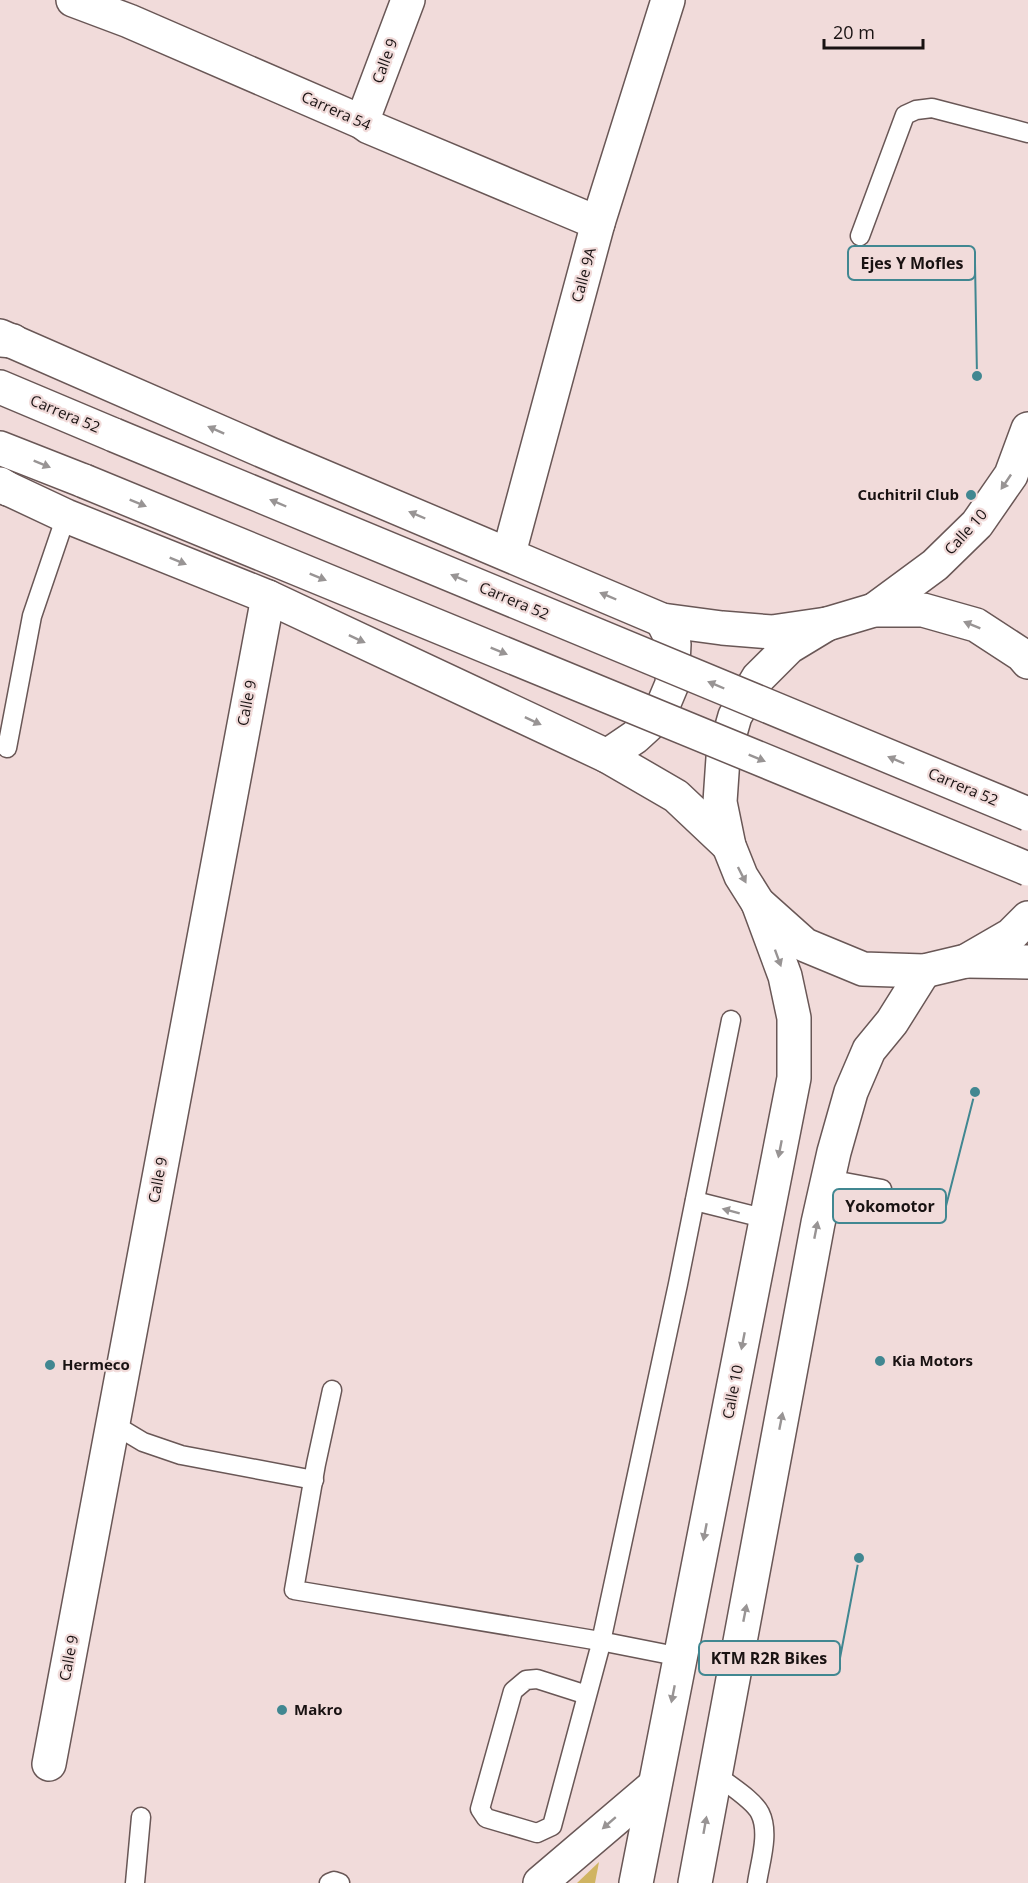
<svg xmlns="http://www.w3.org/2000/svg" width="1028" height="1883" viewBox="0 0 1028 1883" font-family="'Open Sans',sans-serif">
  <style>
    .green { fill: #d0b462 }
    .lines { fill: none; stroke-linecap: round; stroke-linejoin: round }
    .lane-casing { stroke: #695756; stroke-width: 21 }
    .street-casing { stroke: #695756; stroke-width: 36 }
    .secondary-casing { stroke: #695756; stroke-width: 36 }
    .primary-casing { stroke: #695756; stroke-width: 36 }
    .highway-casing { stroke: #695756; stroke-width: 36 }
    .lane { stroke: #fff; stroke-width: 18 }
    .street { stroke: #fff; stroke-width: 33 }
    .secondary { stroke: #fff; stroke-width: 33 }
    .primary { stroke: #fff; stroke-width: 33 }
    .highway { stroke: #fff; stroke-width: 33 }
    .primary-bridge-casing { stroke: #695756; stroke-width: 36; stroke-linecap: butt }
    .primary-bridge { stroke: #fff; stroke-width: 33 }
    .oneway { fill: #989494 }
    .poi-dot { fill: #418791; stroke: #f1dbda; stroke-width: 2 }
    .labels { text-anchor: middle; stroke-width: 4.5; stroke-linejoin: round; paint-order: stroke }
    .street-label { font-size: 15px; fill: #191212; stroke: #f1dbda }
    .poi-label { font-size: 15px; font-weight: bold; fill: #191212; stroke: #f1dbda; text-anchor: start }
    .leader { fill: none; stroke: #418791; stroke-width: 2 }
    .callout-dot { fill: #418791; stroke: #f1dbda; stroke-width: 2 }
    .callout { fill: #f1dbda; stroke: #418791; stroke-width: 2 }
    .callout-label { font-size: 16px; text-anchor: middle; font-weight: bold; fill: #191212 }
  </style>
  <rect width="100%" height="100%" fill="#f1dbda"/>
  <polygon class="green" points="599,1862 595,1883 577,1883"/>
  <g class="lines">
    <g class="lane-casing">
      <g id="lane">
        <polyline points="860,236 905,115 916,110 932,108 1028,133"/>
        <polyline points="7,748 32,616 66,516"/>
        <polyline points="828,1179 882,1189"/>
        <polyline points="695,1201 767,1219"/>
        <polyline points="332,1390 316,1464 294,1590 600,1641 681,1657"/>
        <polyline points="113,1424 143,1442 181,1455 314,1480"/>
        <polyline points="587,1695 537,1679 526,1680 513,1691 480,1809 486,1818 537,1833 552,1826 599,1651 678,1284 731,1020"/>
        <path d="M714 1773C727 1784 753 1799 760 1813 770 1833 760 1862 757 1883"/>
        <polyline points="135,1883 141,1817"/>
        <polyline points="329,1883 334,1881 340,1883"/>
      </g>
    </g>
    <g class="street-casing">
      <g id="street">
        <polyline points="73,0 129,21 362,122 369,127 598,223"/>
        <polyline points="362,122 408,0"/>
        <polyline points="509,553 598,223 668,0"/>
        <polyline points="49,1764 268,597"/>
      </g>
    </g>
    <g class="secondary-casing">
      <g id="secondary">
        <polyline points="0,336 270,454 662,620 722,628 772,632 827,624"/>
        <polyline points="0,485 66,516 268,597 607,756 676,796 729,846"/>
        <polyline points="874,610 935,565 977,524 1011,475 1028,429"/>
        <polyline points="1028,662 1022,655 976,625 923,610 874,610 827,624 789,647 758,678 735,716 723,758 720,802 729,846 741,876 758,903 805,945 863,969 924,971 966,961 1011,935 1028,918"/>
        <polyline points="607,756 635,737 659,715 672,684 674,644 662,620"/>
        <polyline points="966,961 1028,962"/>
        <polyline points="636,1883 794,1078 794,1018 785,976 758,903"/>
        <polyline points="695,1883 818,1223 834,1152 851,1092 869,1050 892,1022 924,971"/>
      </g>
    </g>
    <g class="primary-casing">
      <g id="primary">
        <polyline points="0,340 13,341"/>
        <polyline points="0,387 114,435"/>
        <polyline points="0,448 84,481"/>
        <polyline points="0,484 8,489"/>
      </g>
    </g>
    <g class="highway-casing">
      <polyline id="highway" points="540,1883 654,1786"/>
    </g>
    <use href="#lane" class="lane"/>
    <use href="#street" class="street"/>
    <use href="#secondary" class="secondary"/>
    <use href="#primary" class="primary"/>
    <use href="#highway" class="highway"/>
    <g class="primary-bridge-casing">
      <g id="primary-bridge">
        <polyline points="114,435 1028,814"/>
        <polyline points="84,481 1028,869"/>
      </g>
    </g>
    <use href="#primary-bridge" class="primary-bridge"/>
  </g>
  <defs><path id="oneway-solid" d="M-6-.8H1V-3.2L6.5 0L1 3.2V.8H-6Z" transform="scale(1.5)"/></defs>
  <g class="oneway">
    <use href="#oneway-solid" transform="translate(216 430) rotate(-156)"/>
    <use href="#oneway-solid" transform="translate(42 464) rotate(22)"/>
    <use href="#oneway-solid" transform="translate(1006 482) rotate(124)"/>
    <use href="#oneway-solid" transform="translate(138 503) rotate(22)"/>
    <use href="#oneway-solid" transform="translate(278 503) rotate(-157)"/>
    <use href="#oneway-solid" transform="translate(417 515) rotate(-157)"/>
    <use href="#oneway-solid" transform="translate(178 561) rotate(22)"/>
    <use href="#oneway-solid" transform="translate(318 577) rotate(22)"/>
    <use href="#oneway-solid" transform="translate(459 578) rotate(-157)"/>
    <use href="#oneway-solid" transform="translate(608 596) rotate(-157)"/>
    <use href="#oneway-solid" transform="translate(972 625) rotate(-158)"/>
    <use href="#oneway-solid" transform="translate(357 639) rotate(25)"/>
    <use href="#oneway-solid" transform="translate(499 651) rotate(22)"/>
    <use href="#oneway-solid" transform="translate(716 685) rotate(-157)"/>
    <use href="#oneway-solid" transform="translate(533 721) rotate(25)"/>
    <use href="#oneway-solid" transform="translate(757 758) rotate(22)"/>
    <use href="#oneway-solid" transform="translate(896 760) rotate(-157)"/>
    <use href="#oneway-solid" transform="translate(742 875) rotate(63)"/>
    <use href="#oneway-solid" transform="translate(778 958) rotate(70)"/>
    <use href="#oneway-solid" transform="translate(780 1149) rotate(101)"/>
    <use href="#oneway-solid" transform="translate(731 1211) rotate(-165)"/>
    <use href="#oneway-solid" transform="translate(816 1230) rotate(-79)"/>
    <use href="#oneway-solid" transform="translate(743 1341) rotate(101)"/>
    <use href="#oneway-solid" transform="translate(781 1421) rotate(-79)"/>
    <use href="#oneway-solid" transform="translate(705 1532) rotate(101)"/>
    <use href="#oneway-solid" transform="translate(745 1613) rotate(-79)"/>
    <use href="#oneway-solid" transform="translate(673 1694) rotate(101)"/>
    <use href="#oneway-solid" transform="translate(609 1823) rotate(139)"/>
    <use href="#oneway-solid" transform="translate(705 1825) rotate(-80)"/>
  </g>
  <g class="poi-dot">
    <circle cx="971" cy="495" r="6"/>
    <circle cx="880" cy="1361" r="6"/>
    <circle cx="50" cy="1365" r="6"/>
    <circle cx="282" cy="1710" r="6"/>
  </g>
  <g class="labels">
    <g class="street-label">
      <text transform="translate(385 61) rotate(-70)" y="5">Calle 9</text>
      <text transform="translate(336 111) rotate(24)" y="5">Carrera 54</text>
      <text transform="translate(584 275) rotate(-75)" y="5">Calle 9A</text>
      <text transform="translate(65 414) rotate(23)" y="5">Carrera 52</text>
      <text transform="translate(966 532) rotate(-48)" y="5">Calle 10</text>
      <text transform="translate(514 601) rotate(23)" y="5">Carrera 52</text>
      <text transform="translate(247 703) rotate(-79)" y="5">Calle 9</text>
      <text transform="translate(963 787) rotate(23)" y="5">Carrera 52</text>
      <text transform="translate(158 1180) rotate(-79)" y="5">Calle 9</text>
      <text transform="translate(733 1392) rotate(-79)" y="5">Calle 10</text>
      <text transform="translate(69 1658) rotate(-79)" y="5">Calle 9</text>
    </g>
    <g class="poi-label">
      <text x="959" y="500" text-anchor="end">Cuchitril Club</text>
      <text x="892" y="1366">Kia Motors</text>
      <text x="62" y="1370">Hermeco</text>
      <text x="294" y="1715">Makro</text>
    </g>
  </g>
  <path class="leader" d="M977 376L975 263M975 1092L946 1206M859 1558L840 1658"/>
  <g class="callout-dot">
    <circle cx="977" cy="376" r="6"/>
    <circle cx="975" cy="1092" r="6"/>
    <circle cx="859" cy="1558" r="6"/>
  </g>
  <g class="callout">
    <rect x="848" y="246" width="127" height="34" rx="6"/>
    <rect x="833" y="1189" width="113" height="34" rx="6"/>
    <rect x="699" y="1641" width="141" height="34" rx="6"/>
  </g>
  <g class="callout-label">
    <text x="912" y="269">Ejes Y Mofles</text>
    <text x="890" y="1212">Yokomotor</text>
    <text x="769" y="1664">KTM R2R Bikes</text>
  </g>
  <path d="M824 39v9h99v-9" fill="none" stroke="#191212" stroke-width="3"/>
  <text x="833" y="39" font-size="18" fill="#191212" stroke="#f1dbda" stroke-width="4.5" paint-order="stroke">20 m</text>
</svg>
